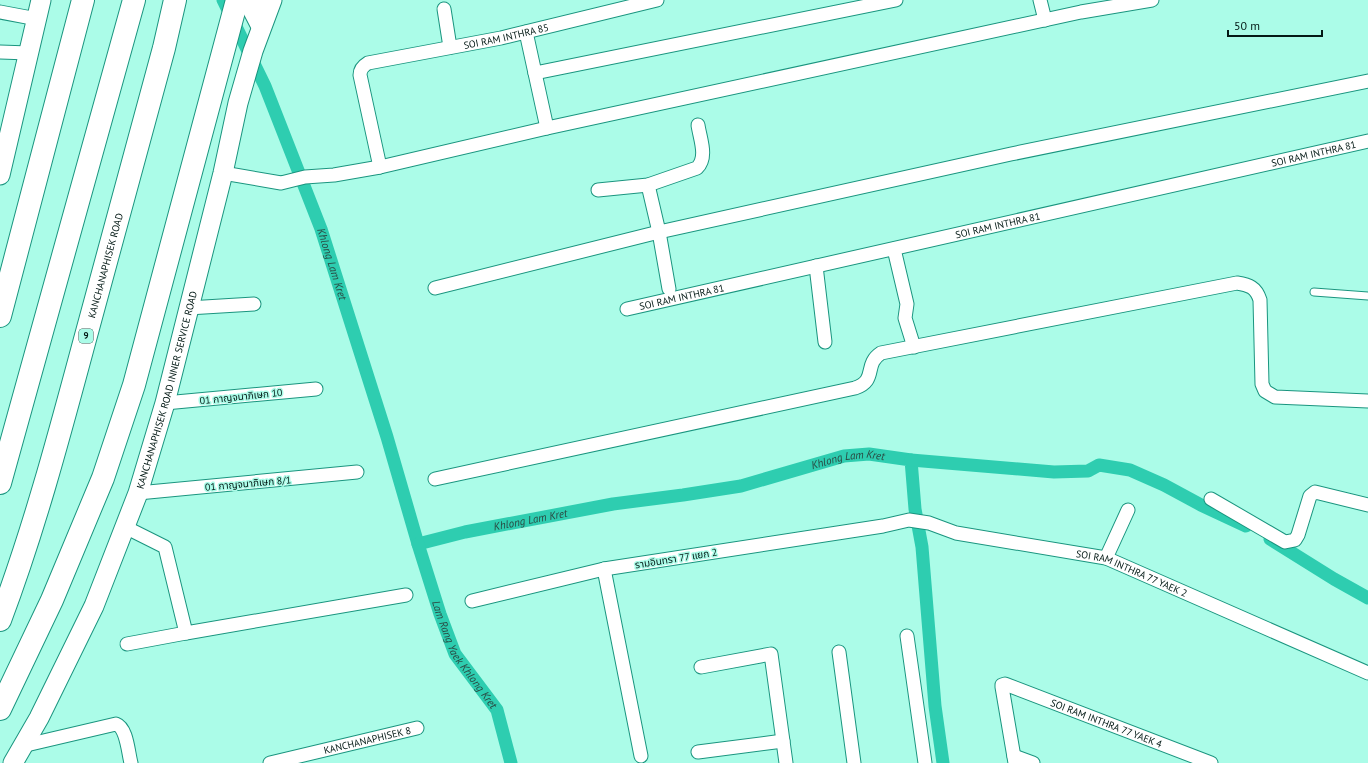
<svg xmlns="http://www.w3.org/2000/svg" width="1368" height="763" viewBox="0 0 1368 763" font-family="'PT Sans','Noto Sans Thai',sans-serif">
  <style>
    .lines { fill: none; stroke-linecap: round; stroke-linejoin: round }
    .canal { stroke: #2ecdb0; stroke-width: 13 }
    .lane-casing { stroke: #1a957f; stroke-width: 9 }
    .street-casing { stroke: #1a957f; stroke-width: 15 }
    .secondary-casing { stroke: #1a957f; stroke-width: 21 }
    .highway-casing { stroke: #1a957f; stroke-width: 24 }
    .lane { stroke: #fff; stroke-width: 7 }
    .street { stroke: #fff; stroke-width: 13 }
    .secondary { stroke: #fff; stroke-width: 19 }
    .highway { stroke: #fff; stroke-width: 22 }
    .labels { text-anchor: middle; stroke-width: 3; stroke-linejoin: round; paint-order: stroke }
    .shield { fill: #abfce8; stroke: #355d54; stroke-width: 1 }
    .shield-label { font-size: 9px; font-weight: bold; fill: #031915 }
    .street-label { font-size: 10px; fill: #031915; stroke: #abfce8 }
    .water-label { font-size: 11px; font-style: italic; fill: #2a4942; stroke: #abfce8 }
  </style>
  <rect width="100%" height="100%" fill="#abfce8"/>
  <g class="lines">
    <g class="canal">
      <path id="s1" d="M223 0 265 86 321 229 387 437 418 544 465 532 613 504 683 495 741 486 844 456 869 454 911 460 915 509 922 547 935 706 943 763"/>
      <polyline points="911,460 1054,472 1088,471 1099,465 1130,470 1164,485 1201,505 1246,526"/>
      <polyline points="1270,539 1334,579 1368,598"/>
      <path id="s2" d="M418 544 440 614 455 654 497 710 511 763"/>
    </g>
    <g class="lane-casing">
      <polyline id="lane" points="1314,292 1368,296"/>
    </g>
    <g class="street-casing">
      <g id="street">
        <polyline points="244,0 260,31"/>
        <polyline points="257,0 265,19"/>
        <polyline points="1040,0 1045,20"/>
        <polyline points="444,9 450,47"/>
        <polyline points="0,12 37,19"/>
        <polyline points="526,32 547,128"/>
        <polyline points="0,52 29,53"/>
        <polyline points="535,73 896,0"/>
        <path id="s3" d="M380 167 360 75C360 69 363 66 368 63L501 38 657 0"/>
        <polyline points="223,173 281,183 305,177 334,175 380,167 547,128 1081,12 1152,0"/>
        <polyline points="648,185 659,232 669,289"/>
        <path d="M598 190 648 185 697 168C708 157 700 139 698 125"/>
        <polyline points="894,249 907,304 905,318 914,347"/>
        <polyline points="816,266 825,342"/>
        <polyline points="435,288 659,232 1011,154 1368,81"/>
        <polyline points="188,308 254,304"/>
        <path id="s4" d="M627 309 1368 141"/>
        <polyline points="165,403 316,389"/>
        <path d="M435 479 855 388C878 380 863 365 881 353L1237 283C1249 285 1256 287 1260 300L1262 384 1265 391 1275 397 1368 401"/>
        <polyline points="138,493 357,472"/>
        <polyline points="1211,499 1285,542 1295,540 1298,535 1310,496 1315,492 1368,505"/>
        <polyline points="125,527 165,547 186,633 406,595"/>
        <polyline points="1106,558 1128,510"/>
        <polyline points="604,569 641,756"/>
        <path id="s5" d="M472 601 604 569 883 526 909 520 929 523 956 533 1106 558 1368 673"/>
        <polyline points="907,636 925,763"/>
        <polyline points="127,644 186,633"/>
        <polyline points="839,652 854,763"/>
        <polyline points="701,667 771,654 786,763"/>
        <path d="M22 746 116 724C127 728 128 752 131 763"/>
        <polyline points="698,752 783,741"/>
        <polyline points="1014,756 1033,763"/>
        <path id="s6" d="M270 763 417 728"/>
        <path id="s7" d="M1015 763 1002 687V685L1005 684 1211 763"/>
      </g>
    </g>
    <g class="secondary-casing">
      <g id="secondary">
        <polyline points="0,175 41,0"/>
        <path id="s8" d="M13 763 39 718 94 606 138 493 165 403 223 173 238 103 253 51 272 0"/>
      </g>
    </g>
    <g class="highway-casing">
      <g id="highway">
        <polyline points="0,316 83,0"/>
        <polyline points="0,483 134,0"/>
        <path id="s9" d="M0 620C34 530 59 436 84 343 111 245 137 146 164 48L175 0"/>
        <polyline points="0,709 52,600 103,478 134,385 237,0"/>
      </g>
    </g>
    <use href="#lane" class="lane"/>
    <use href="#street" class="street"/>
    <use href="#secondary" class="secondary"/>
    <use href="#highway" class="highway"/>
  </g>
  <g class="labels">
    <rect class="shield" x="79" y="329" width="14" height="14" rx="3"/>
    <g class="shield-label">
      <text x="86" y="339">9</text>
    </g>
    <g class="street-label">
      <text dy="4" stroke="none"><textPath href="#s3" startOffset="250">SOI RAM INTHRA 85</textPath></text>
      <text dy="4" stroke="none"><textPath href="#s4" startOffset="704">SOI RAM INTHRA 81</textPath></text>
      <text dy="4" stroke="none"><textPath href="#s4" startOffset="380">SOI RAM INTHRA 81</textPath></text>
      <text dy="4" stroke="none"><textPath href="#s9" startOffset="370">KANCHANAPHISEK ROAD</textPath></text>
      <text dy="4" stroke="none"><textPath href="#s4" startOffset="56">SOI RAM INTHRA 81</textPath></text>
      <text dy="4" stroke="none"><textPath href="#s8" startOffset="405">KANCHANAPHISEK ROAD INNER SERVICE ROAD</textPath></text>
      <text transform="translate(241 396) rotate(-6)" y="4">01 กาญจนาภิเษก 10</text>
      <text transform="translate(248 483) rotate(-5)" y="4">01 กาญจนาภิเษก 8/1</text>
      <text transform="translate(676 558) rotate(-9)" y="4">รามอินทรา 77 แยก 2</text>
      <text dy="4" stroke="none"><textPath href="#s5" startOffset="675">SOI RAM INTHRA 77 YAEK 2</textPath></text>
      <text dy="4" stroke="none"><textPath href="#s7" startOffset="191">SOI RAM INTHRA 77 YAEK 4</textPath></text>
      <text dy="4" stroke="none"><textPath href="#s6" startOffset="100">KANCHANAPHISEK 8</textPath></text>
    </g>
    <g class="water-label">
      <text dy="4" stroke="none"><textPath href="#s1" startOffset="286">Khlong Lam Kret</textPath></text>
      <text dy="4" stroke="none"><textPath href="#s1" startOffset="1018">Khlong Lam Kret</textPath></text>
      <text dy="4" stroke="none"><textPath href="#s1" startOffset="694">Khlong Lam Kret</textPath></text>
      <text dy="4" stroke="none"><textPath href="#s2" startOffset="121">Lam Rang Yaek Khlong Kret</textPath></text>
    </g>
  </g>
  <path d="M1228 30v6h94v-6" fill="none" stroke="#031915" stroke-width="2"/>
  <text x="1234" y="30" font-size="12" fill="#031915" stroke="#abfce8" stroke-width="3" paint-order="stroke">50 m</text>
</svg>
